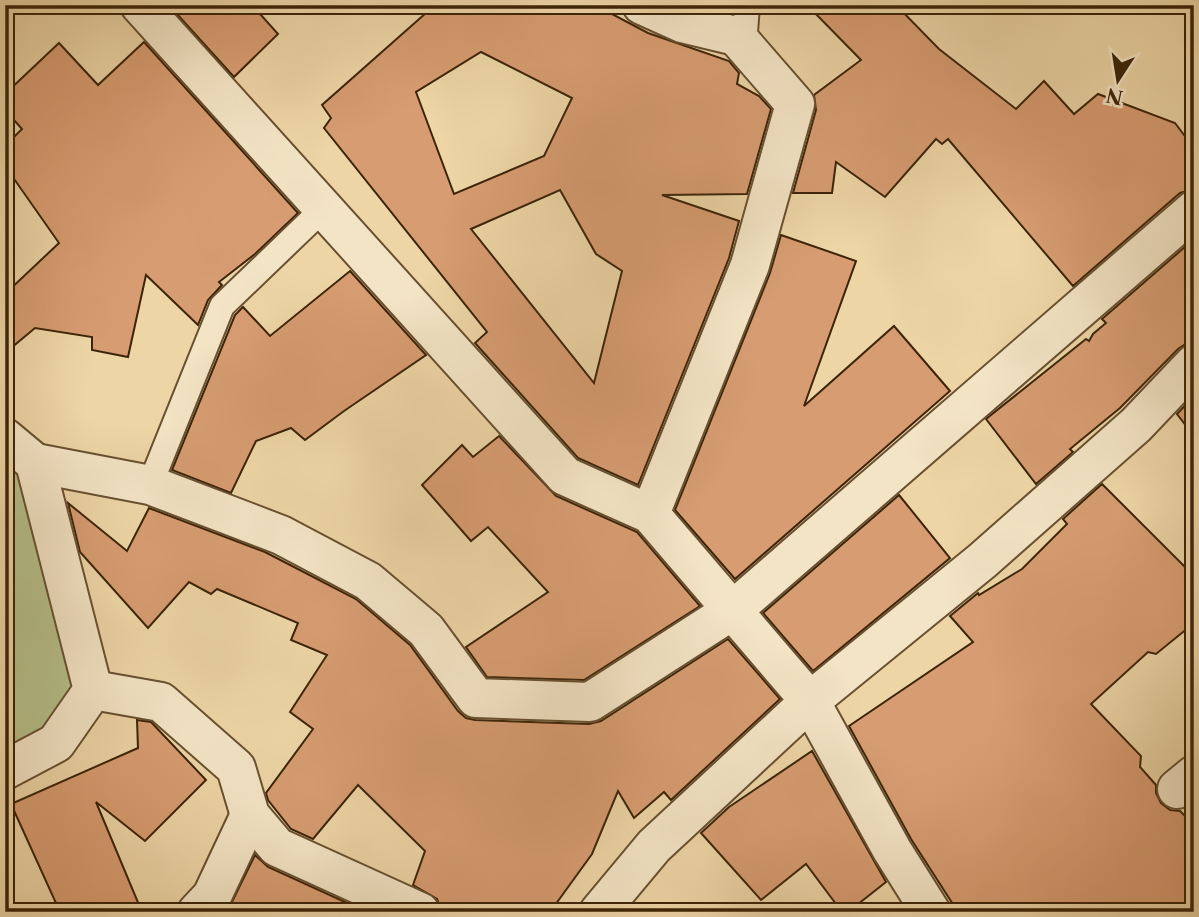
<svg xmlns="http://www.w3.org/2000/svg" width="1199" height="917" viewBox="0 0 1199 917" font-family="'Libre Caslon Text',serif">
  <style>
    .green { fill: #b5be89; stroke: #787148; stroke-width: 2 }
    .building { fill: #d79c71; stroke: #3c2408; stroke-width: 2; fill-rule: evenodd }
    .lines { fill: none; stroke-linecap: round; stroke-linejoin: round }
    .lane-casing { stroke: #685030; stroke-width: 28 }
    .street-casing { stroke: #685030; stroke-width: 42 }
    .lane { stroke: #f3e4c5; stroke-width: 24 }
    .street { stroke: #f3e4c5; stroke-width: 38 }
  </style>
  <rect width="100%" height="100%" fill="#edd5a6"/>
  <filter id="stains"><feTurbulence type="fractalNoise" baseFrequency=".00286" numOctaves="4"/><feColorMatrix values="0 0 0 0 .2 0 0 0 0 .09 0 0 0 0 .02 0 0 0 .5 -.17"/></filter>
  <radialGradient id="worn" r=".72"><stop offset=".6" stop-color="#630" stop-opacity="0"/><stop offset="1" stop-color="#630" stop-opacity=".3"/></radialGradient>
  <polygon class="green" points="5,453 25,475 78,693 55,727 5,751"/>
  <g class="building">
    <polygon points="184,5 252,5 278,34 234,77 176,13"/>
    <path d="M435 5H595L648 33 729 61 739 73 737 84 759 96 771 109 747 194 662 195 739 221 729 258 638 485 578 458 475 343 487 332 324 128 331 118 322 105ZM481 52 572 98 544 156 454 194 416 92ZM560 190 596 254 622 271 594 383 471 229Z"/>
    <polygon points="807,5 896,5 939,49 1016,109 1044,81 1074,114 1098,94 1175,123 1194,148 1194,189 1180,193 1073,286 948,139 942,144 936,139 885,197 836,162 832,193 793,193 816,110 814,95 861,60"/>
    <polygon points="144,42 298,213 255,254 219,282 222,285 208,300 198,325 146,275 128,357 92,350 92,337 35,328 5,353 5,294 59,243 5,166 5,146 22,129 5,110 5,94 59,43 98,85"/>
    <polygon points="781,235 856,261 804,406 894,326 950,391 735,579 675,510 770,273"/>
    <polygon points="1186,246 1194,254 1194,343 1187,343 1178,349 1120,408 1070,449 1073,452 1036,484 986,419 1086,339 1089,341 1093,334 1106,323 1102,319"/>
    <polygon points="350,271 426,355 344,411 305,440 291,428 256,441 231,493 172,470 235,315 243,307 270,336"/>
    <polygon points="1194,396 1194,436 1177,414"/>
    <polygon points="499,436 556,496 637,532 700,606 584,680 487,677 466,647 548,592 488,527 471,541 422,485 462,445 473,457"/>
    <polygon points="1102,484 1194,576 1194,623 1156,654 1148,652 1091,704 1141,756 1140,767 1156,785 1156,793 1161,803 1170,810 1180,811 1194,825 1194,912 958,912 911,839 849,726 973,642 950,616 978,593 979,595 1022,569 1067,524 1063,519"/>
    <polygon points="899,495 950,558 813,671 763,613"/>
    <polygon points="68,503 127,551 149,508 265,552 356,599 410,645 458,711 466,718 475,720 589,724 601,721 728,639 780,699 671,800 664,792 634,818 618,791 592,854 550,912 442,912 437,899 413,885 425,851 358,785 313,839 291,829 268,800 266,793 313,729 290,712 327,655 291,640 298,623 217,589 211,594 189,582 148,628 80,552"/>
    <polygon points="137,720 151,722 206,780 145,841 96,802 142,912 60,912 11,804 138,748"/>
    <polygon points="812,751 886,882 848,912 842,912 806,864 761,900 701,833 729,807"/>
    <polygon points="255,855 268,867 367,912 227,912"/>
  </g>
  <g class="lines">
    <g class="lane-casing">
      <g id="lane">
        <polyline points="744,46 747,5"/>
        <polyline points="150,485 222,306 323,209"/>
      </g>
    </g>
    <g class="street-casing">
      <g id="street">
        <polyline points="140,5 565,476 650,514 810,701 892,850 931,912"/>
        <polyline points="642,5 682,23 736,36 795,104 750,265 650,514"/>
        <polyline points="5,438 35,463 93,690 56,743 5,770"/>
        <polyline points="35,463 150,485 281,535 368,581 426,630 476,698 590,702 733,610 1194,210"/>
        <polyline points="93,690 161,702 236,768 250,815 277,847 420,912"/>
        <polyline points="1177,789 1194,775"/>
        <polyline points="197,912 212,896 250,815"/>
        <polyline points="599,912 654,846 810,701 982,561 1136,425 1194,364"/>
      </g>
    </g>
    <use href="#lane" class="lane"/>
    <use href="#street" class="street"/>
  </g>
  <rect width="1199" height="917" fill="none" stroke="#edd5a6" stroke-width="28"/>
  <rect x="7" y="7" width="1185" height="903" fill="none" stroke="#3c2408" stroke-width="3.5"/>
  <rect x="14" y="14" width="1171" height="889" fill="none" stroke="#3c2408" stroke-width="2"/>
  <g transform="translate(1118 80) rotate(192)" stroke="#f3e4c5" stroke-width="5" paint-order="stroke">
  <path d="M0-5L12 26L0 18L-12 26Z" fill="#3c2408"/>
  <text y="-10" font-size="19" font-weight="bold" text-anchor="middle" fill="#3c2408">N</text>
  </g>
  <rect width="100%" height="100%" filter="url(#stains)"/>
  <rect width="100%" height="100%" fill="url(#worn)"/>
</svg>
